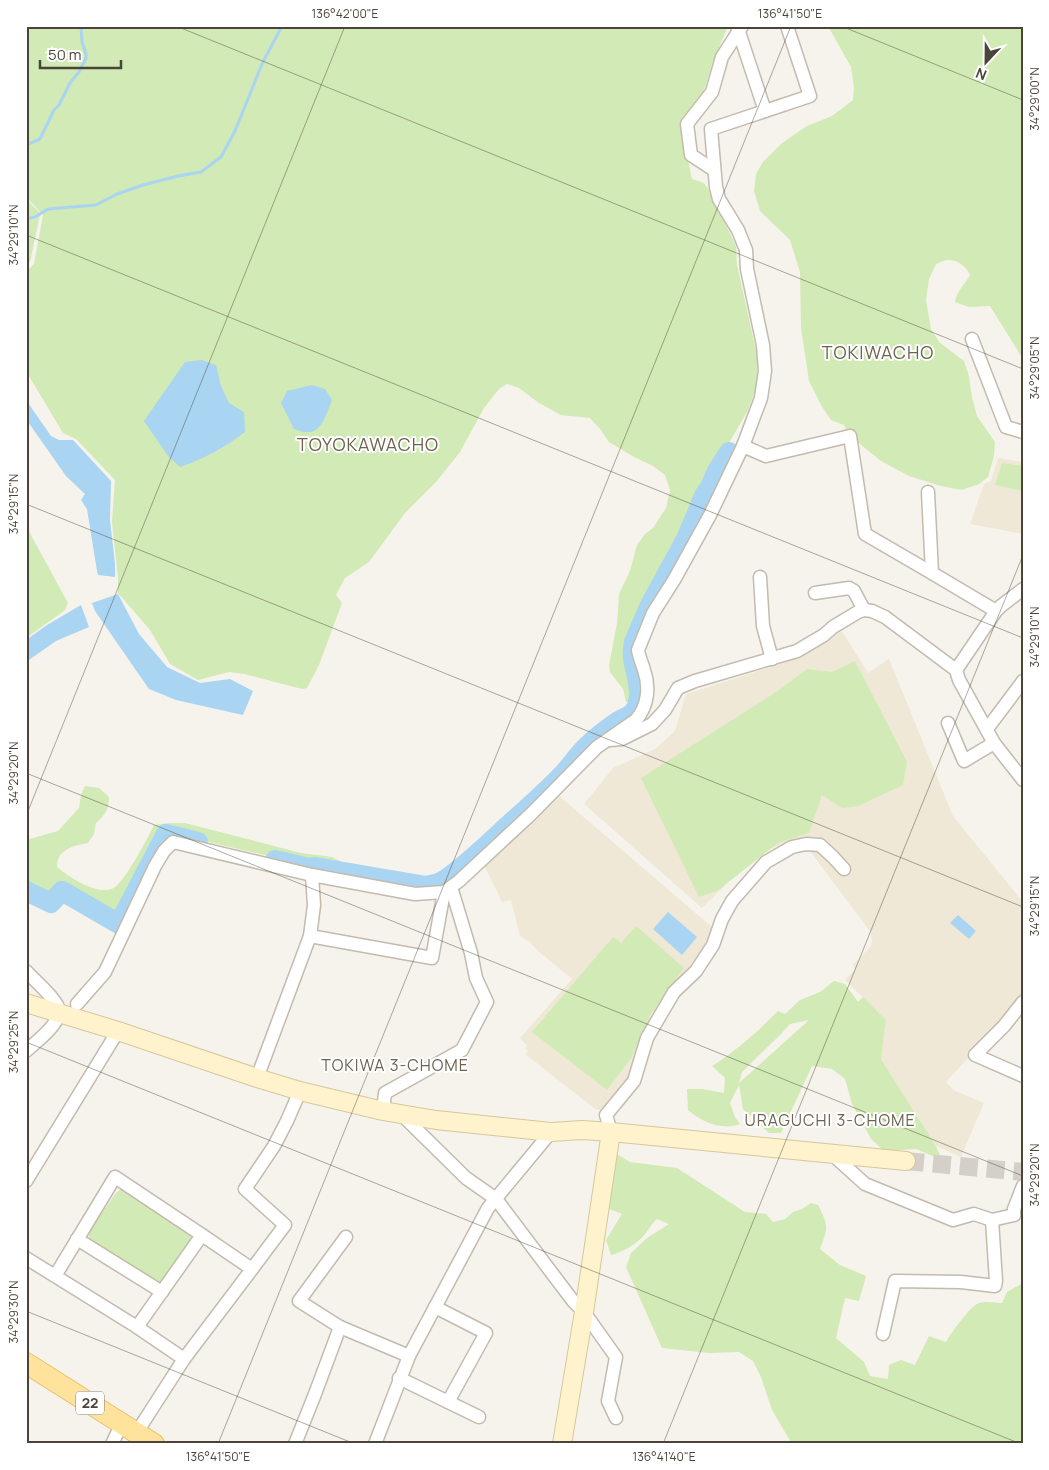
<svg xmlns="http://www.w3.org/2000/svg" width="1049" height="1470" viewBox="0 0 1049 1470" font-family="Manrope,sans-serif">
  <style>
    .education { fill: #efe8d6 }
    .green { fill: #d2eab5; fill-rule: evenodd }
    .water { fill: #a9d4f2 }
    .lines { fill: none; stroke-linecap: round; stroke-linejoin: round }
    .stream { stroke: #a9d4f2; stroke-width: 3 }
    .river { stroke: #a9d4f2; stroke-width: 20 }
    .secondary-tunnel { stroke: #d4d0c8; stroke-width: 18; stroke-dasharray: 18 9; stroke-linecap: butt }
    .street-casing { stroke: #c2bbae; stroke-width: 15 }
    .secondary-casing { stroke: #d6c79b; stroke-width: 20 }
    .primary-casing { stroke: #e6c16a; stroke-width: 22 }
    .street { stroke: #fff; stroke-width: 12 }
    .secondary { stroke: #fff3cd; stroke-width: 18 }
    .primary { stroke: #ffe39c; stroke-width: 20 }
    .ticks { fill: none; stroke: #4b4439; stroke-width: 1; stroke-opacity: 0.45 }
    .labels { text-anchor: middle; stroke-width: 4; stroke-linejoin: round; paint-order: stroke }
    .shield { fill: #fff; stroke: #817c74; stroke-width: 1 }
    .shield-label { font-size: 14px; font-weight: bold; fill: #4b4439 }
    .neighbourhood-label { font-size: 16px; letter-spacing: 1px; fill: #6e6250; stroke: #fff }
    .quarter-label { font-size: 18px; letter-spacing: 1px; fill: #6e6250; stroke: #fff }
    .neatline { fill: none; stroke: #4b4439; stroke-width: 2 }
    .ticks-label { font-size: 12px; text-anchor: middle; fill: #4b4439 }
  </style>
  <rect width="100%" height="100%" fill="#f6f3ec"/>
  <g class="education">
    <polygon points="998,458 1023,462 1023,534 970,524 984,484 991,481"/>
    <polygon points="842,631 868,673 889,659 953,816 1023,902 1023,992 1007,1016 946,1082 953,1090 984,1103 961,1157 936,1146 881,1059 886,1020 845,980 855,969 853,965 871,946 872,941 871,933 801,839 759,852 702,908 584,804 613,768 655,749 675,731 686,694 793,660"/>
    <polygon points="558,795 713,928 711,937 631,1075 600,1110 595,1109 525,1054 528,1051 525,1048 527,1046 520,1038 572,979 538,951 530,942 520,936 511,900 502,902 484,865 538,816"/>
  </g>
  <g class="green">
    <polygon points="26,26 728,26 712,64 686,151 692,179 704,183 711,193 736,246 737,265 757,355 757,386 747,412 711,474 678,545 642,613 627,655 633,696 631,702 626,702 623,689 610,672 609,665 617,624 619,594 630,571 637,545 645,534 653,528 666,508 670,490 665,475 653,466 634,457 609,442 600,429 590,418 561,415 539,403 519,388 507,384 499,389 484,408 460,452 436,482 405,513 369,562 345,578 336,595 342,603 319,665 307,688 302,689 244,674 229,672 198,680 170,664 150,630 118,593 118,578 112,522 115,480 76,439 63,433 26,371 26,272 34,264 43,215 26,197"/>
    <path d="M828 26H1023V359L990 306 969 307 955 302C957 290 965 285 970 275 967 267 957 259 947 260 944 260 939 263 936 264L929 279 926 300 931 329 939 342 964 361 969 376 972 397 977 416 995 442 994 456 988 477 979 484 962 490 941 486 909 476 881 461 850 436 844 425 831 420 821 405 809 381 801 328 800 272 790 240 760 211 754 191 756 174 763 162 782 143 807 126 832 116 853 100 854 88 851 67Z"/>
    <polygon points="26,199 40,213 34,217 26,218"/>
    <polygon points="40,215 30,262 26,266 26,220 35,219"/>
    <polygon points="1002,463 1023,466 1023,491 995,485"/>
    <polygon points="26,526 68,603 65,610 26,638"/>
    <polygon points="855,661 907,762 903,785 858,806 842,808 822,795 809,833 778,843 717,891 699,897 641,778 776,692 807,669 832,672"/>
    <path d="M85 786 99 788 109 797C109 809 105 815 96 823L94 834 88 843C73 846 57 849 57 867 69 877 100 898 115 887 127 878 147 839 154 825L168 823H185L301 853 332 857 340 861 344 865 335 868 295 862 165 832 119 921 62 888 51 900 26 887V840L58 831 79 808 81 795Z"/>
    <polygon points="636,926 684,968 650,1015 631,1058 607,1090 532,1032 613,937 621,943"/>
    <path d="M834 981 845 984 858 1002 863 997 886 1020 881 1059 936 1146 942 1160 916 1149 884 1151 871 1139 852 1104 845 1079 832 1069 812 1066 781 1133H769L743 1109 739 1085 730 1103 735 1117 740 1124C722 1131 702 1122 688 1110L687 1089H702L724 1093 725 1078 712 1066C737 1050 757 1032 778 1011L785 1014 800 1000 820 992ZM809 1020 739 1083 742 1072 780 1035 790 1024Z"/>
    <path d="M617 1154 630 1162 677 1168 745 1212 766 1214 773 1222 785 1219 793 1212 802 1209 811 1203 818 1205C829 1227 828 1227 820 1249L840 1265 866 1276 859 1301 845 1298 836 1338 864 1362 870 1376 888 1379 889 1365 901 1360 915 1365 929 1336 946 1342C951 1333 969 1308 977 1304 985 1300 995 1303 1002 1303L1007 1292 1023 1283V1444H792L772 1410 761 1377 753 1361 739 1352 709 1353 662 1348 626 1267 631 1253 647 1238 669 1224 657 1219C652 1223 649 1229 645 1234 637 1244 623 1252 611 1255L606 1240 622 1214 609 1209Z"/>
    <polygon points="121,1189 192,1234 192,1242 163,1282 156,1282 90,1241 88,1233 116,1193"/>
  </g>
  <g class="water">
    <path d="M201 360 216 365 221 386 229 403 244 412 245 432C225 447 204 459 180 467L168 456 144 421 185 362Z"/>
    <path d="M312 385 325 389 332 400C327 412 322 434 306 432 302 432 298 430 294 429L281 403 287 391Z"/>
    <polygon points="26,400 51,436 59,440 73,440 111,481 110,520 115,564 115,577 98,575 97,571 87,509 81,500 85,494 66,476 26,419"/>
    <polygon points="118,594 139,634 167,667 200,683 230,679 253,691 243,715 176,700 149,689 95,611 92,603"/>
    <polygon points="81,605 89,627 56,641 26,662 26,640 47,625"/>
    <polygon points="668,912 697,937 682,955 653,929"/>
    <polygon points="958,915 976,931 969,939 950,923"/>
  </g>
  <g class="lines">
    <g class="stream">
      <polyline points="26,145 40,139 54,110 59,105 70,83 79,72 86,58 86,54 82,42 81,26"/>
      <polyline points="26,219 35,217 48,209 96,205 117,194 143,185 178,176 201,172 221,157 235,131 262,64 282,26"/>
    </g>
    <g class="river">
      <path d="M275 860 309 868 315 867 426 886 439 883 446 879C467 864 485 847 504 829 524 811 544 794 562 775 571 766 578 754 587 746 596 737 607 729 617 722 625 717 633 716 637 706 645 685 628 663 634 642L650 605 686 539 705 494 710 487 717 471 729 452"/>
      <polyline points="26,891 51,903 62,891 119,924 166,834 198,842"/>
    </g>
    <polyline class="secondary-tunnel" points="906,1161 1023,1172"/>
    <g class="street-casing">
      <g id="street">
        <polyline points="737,26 765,111"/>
        <polyline points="714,170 691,155 687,124 712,92 722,57 742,26"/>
        <polyline points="972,339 1006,427 1023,432"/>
        <polyline points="743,446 766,456 850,436 865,534 932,573"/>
        <polyline points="928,492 932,573 996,611"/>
        <polyline points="760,577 763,626 772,659"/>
        <polyline points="815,593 849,588 854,591 864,610"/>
        <polyline points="956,670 996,611 1001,606 1023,589"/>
        <polyline points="948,723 964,761 994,743"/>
        <polyline points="987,729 1023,681"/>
        <polyline points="610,740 622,739 652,724 665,710 678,688 695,681 797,651 824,635 833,627 858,612 864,610 872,611 885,617 956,670 959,680 994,743 1023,780"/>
        <polyline points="310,936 432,958 444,892"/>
        <path d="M26 971C34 980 59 1001 59 1011 60 1024 35 1043 26 1051"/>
        <polyline points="1023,1002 1004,1026 975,1055 1023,1076"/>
        <path d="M77 1004 105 972 155 866 164 851 173 842 312 875 415 894 444 892 459 881 531 814 597 747 636 720C648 706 650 687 644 670 642 663 639 657 638 650L653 613 674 580 710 515 743 446 761 398 765 371 763 345 747 269 746 250 738 230 719 199 716 187 711 129 810 96 787 26"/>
        <polyline points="257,1078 310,936 314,905 312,875"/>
        <polyline points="383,1111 385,1093 462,1050 487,1002 476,978 471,953 451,887"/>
        <polyline points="401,1114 466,1178 496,1199 573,1301 584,1312 616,1357 608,1401 616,1418"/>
        <polyline points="611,1132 606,1115 634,1081 647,1038 674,992 696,971 713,945 722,919 732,901 766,862 792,847 806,844 820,845 833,857 844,869"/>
        <polyline points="833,1155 865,1184 953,1220 974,1214 992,1220 1014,1215 1014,1209 1023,1186"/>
        <polyline points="26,1181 118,1031"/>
        <polyline points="202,1235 252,1269 285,1225 245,1189 274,1146 287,1121 300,1091"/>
        <polyline points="346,1237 299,1301 340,1327 409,1356"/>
        <polyline points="77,1239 162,1292"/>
        <polyline points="26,1258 137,1327 202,1235 115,1177 55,1276"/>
        <polyline points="435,1307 486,1333 448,1402"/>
        <polyline points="137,1327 184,1359"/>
        <polyline points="883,1334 895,1281 961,1282 995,1286 996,1281 992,1220"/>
        <polyline points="399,1378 479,1417"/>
        <polyline points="137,1432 184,1359 252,1269"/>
        <polyline points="112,1444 122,1423"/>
        <polyline points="295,1444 315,1394 340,1327"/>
        <polyline points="375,1444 409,1356 488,1208 551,1132"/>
      </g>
    </g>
    <g class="secondary-casing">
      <g id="secondary">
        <polyline points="26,1003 118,1031 257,1078 300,1091 383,1111 436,1120 551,1132 582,1130 611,1132 906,1161"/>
        <polyline points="562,1444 584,1312 611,1132"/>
      </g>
    </g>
    <g class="primary-casing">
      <polyline id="primary" points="26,1363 154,1444"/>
    </g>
    <use href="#street" class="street"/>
    <use href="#secondary" class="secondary"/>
    <use href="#primary" class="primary"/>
  </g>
  <path class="ticks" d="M176 26 1023 369M841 26 1023 100M26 235 1023 638M26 504 1023 907M26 773 1023 1176M26 816 345 26M26 1042 1021 1444M26 1311 355 1444M218 1444 791 26M663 1444 1023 555"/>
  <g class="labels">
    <rect class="shield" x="76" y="1391.5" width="28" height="23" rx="4"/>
    <g class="shield-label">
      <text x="90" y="1408">22</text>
    </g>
    <g class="neighbourhood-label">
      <text x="395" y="1071">TOKIWA 3-CHOME</text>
      <text x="830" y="1126">URAGUCHI 3-CHOME</text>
    </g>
    <g class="quarter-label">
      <text x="878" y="359">TOKIWACHO</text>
      <text x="368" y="451">TOYOKAWACHO</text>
    </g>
  </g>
  <rect width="1049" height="1470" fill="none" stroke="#ffffff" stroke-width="55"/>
  <g transform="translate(986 62) rotate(202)" stroke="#ffffff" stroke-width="4" paint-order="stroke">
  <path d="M0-4L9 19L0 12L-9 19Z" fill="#4b4439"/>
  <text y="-8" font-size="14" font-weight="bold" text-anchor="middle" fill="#4b4439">N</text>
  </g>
  <path d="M40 60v8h81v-8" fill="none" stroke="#4b4439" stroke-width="2.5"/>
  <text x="48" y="60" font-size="15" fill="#4b4439" stroke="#ffffff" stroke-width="4" paint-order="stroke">50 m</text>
  <rect x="28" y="28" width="994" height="1414" class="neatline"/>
  <g class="ticks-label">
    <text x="345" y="18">136°42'00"E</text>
    <text x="790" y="18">136°41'50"E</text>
    <text transform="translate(1035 99) rotate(-90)" y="4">34°29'00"N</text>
    <text transform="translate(14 235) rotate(-90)" y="4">34°29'10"N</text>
    <text transform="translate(1035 368) rotate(-90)" y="4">34°29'05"N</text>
    <text transform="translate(14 504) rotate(-90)" y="4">34°29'15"N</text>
    <text transform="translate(1035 637) rotate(-90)" y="4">34°29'10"N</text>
    <text transform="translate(14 773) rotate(-90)" y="4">34°29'20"N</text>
    <text transform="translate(1035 906) rotate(-90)" y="4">34°29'15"N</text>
    <text transform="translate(14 1042) rotate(-90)" y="4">34°29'25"N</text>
    <text transform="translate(1035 1175) rotate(-90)" y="4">34°29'20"N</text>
    <text transform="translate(14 1312) rotate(-90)" y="4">34°29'30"N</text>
    <text x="218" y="1461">136°41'50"E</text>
    <text x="664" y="1461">136°41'40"E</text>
  </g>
</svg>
